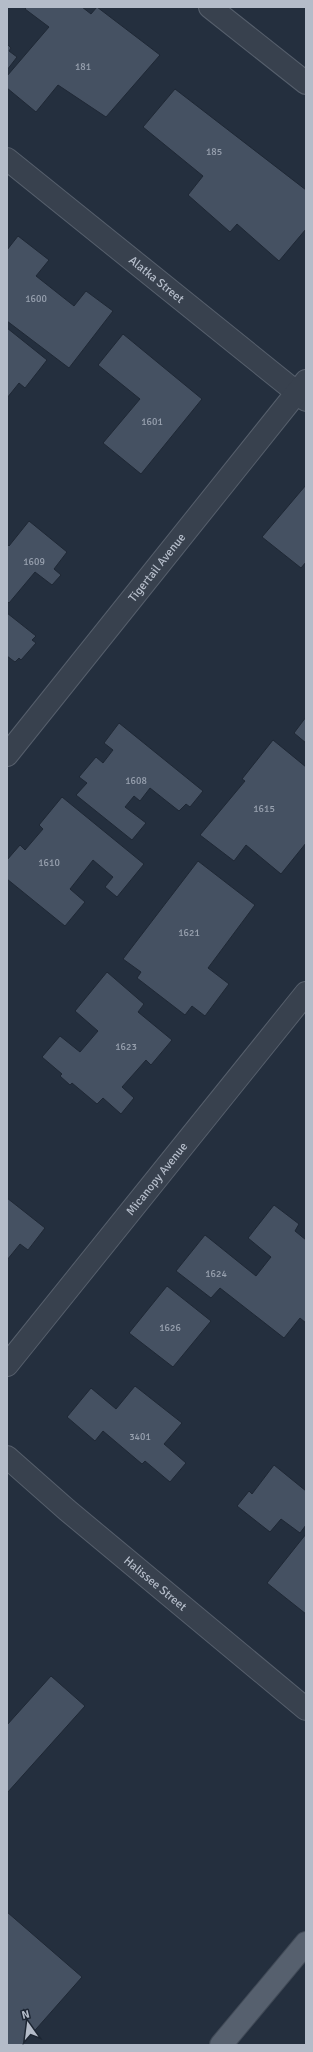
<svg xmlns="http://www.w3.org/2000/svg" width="313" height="2052" viewBox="0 0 313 2052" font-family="Signika,sans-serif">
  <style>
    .building { fill: #455162; stroke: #1f2835 }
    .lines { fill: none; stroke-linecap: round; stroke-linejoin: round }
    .minor-casing { stroke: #565f6c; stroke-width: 24 }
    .major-casing { stroke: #414a57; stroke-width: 24 }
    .minor { stroke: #38414e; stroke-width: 22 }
    .major { stroke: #56606e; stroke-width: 22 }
    .labels { text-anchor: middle; stroke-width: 4; stroke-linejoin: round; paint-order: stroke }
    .number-label { font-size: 10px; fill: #98a1af }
    .street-label { font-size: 12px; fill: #b4bcc9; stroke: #1d2633 }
  </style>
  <rect width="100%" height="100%" fill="#242f3e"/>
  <g class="building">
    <polygon points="27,7 82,7 91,14 97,7 160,55 106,117 58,85 36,112 7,88 7,76 49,27 25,9"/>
    <polygon points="7,44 11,48 9,51 17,57 7,70"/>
    <polygon points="175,89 306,190 306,229 279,261 237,224 230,232 188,195 203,176 143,127"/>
    <polygon points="18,236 49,260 36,276 74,306 86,291 113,311 69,368 7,321 7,250"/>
    <polygon points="7,328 47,360 25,388 19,383 7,398"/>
    <polygon points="123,334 202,399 141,474 103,443 140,399 98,365"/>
    <polygon points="306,485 306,562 301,568 262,537"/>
    <polygon points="29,521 67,552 54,569 61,575 52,585 35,572 9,603 7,601 7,544 9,546"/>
    <polygon points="7,613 36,636 32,640 36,643 21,660 19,658 15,662 7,656"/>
    <polygon points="306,717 306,743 294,733"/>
    <polygon points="119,723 203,791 190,807 186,804 179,811 150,788 140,801 134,796 125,807 146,823 132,840 76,795 87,783 79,777 96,757 103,763 113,750 104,743"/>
    <polygon points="273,740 306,767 306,843 281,874 246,845 234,861 200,835 245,781 242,779"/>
    <polygon points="62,797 144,864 117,897 105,887 113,877 93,860 70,889 85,902 65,926 7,879 7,860 20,845 25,850 43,829 39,825"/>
    <polygon points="198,861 255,905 208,968 229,984 205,1016 192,1006 185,1015 137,978 141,972 123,959"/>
    <polygon points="107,972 144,1004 138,1012 172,1040 151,1065 146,1060 122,1087 134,1098 121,1114 103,1098 97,1104 72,1083 70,1085 60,1076 62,1074 42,1057 60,1036 80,1052 98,1031 75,1011"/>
    <polygon points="7,1198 45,1228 28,1250 20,1244 7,1260"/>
    <polygon points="274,1205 299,1224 295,1231 306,1240 306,1323 300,1318 284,1338 220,1288 211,1298 176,1271 205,1235 256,1276 271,1257 248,1238"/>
    <polygon points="167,1286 211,1321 173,1367 129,1333"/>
    <polygon points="135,1386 182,1423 164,1444 186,1463 170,1482 145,1461 142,1464 103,1431 95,1441 67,1417 91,1388 116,1409"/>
    <polygon points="274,1465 306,1491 306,1525 300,1533 281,1519 270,1532 237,1506 249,1491 252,1494"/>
    <polygon points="306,1534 306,1614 267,1583"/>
    <polygon points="51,1676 85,1706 7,1793 7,1725"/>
    <polygon points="7,1912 82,1977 22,2045 7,2045"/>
  </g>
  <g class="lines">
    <g class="minor-casing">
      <g id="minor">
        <polyline points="210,7 306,83"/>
        <path id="s1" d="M7 159 306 400"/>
        <path id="s2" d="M7 755 306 381"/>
        <path id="s3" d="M7 1365 306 993"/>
        <path id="s4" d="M7 1457 67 1510 306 1709"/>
      </g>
    </g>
    <g class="major-casing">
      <polyline id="major" points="221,2045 306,1943"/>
    </g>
    <use href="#minor" class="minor"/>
    <use href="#major" class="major"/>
  </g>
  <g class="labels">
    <g class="number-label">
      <text x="83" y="70">181</text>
      <text x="214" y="155">185</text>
      <text x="36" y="302">1600</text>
      <text x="152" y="425">1601</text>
      <text x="34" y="565">1609</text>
      <text x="136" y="784">1608</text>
      <text x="264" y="812">1615</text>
      <text x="49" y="866">1610</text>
      <text x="189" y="936">1621</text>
      <text x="126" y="1050">1623</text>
      <text x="216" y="1277">1624</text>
      <text x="170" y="1331">1626</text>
      <text x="140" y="1440">3401</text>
    </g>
    <g class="street-label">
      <text dy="4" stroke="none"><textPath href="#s1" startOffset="192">Alatka Street</textPath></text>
      <text dy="4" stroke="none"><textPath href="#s2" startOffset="240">Tigertail Avenue</textPath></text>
      <text dy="4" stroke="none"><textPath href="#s3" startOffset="239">Micanopy Avenue</textPath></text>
      <text dy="4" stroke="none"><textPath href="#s4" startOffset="195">Halissee Street</textPath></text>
    </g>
  </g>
  <rect width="313" height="2052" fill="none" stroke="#b4bcc9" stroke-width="16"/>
  <g transform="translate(28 2024) rotate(346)" stroke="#1d2633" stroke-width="3" paint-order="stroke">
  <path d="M0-3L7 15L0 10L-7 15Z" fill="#b4bcc9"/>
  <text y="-6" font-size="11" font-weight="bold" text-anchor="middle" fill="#b4bcc9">N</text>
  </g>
</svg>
